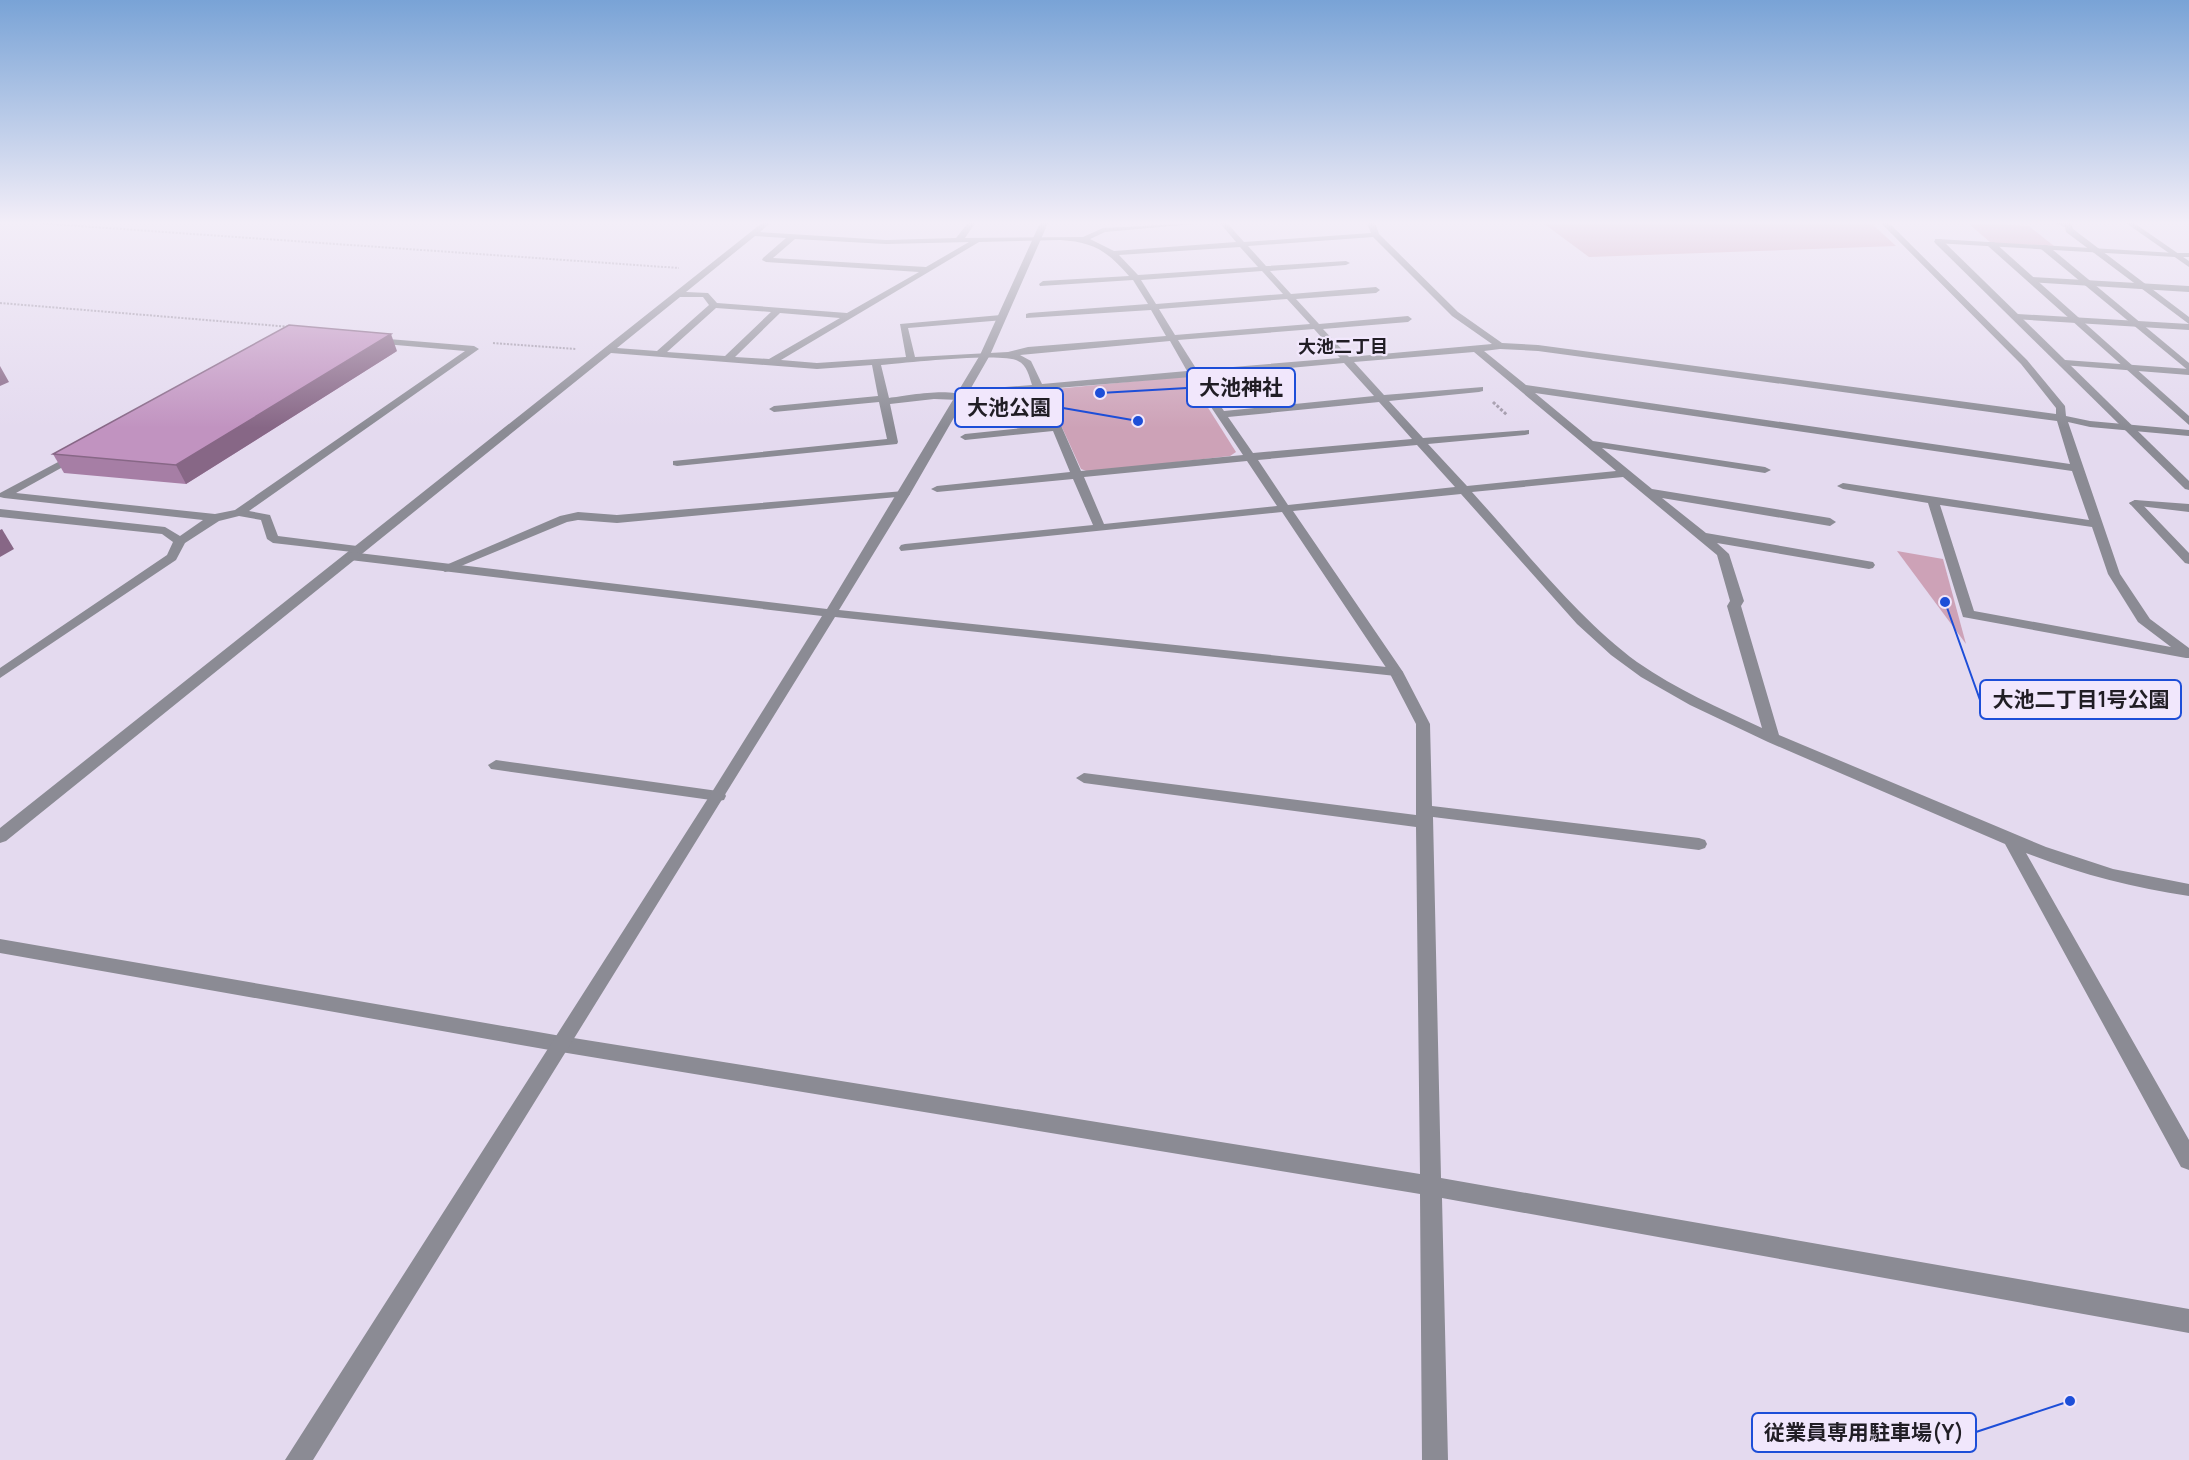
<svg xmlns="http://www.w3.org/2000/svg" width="2189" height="1460" viewBox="0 0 2189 1460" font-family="Manrope,'Noto Sans JP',sans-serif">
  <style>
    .green { fill: #cda2b7 }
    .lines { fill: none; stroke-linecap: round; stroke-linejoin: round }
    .path-far1 { stroke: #a199a9; stroke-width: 2; stroke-dasharray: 2 1.5; stroke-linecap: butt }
    .path { stroke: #a199a9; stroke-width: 3; stroke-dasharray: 3 2; stroke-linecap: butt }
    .service { fill: #8b8b94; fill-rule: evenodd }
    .minor { fill: #8b8b94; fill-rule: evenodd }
    .tertiary { fill: #8b8b94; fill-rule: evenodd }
    .wall { fill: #a67ea5 }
    .shaded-wall { fill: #876786 }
    .building { fill: #c193c0; stroke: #876786; stroke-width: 1.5 }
    .labels { text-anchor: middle; stroke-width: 4.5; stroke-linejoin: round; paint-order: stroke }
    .far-neighbourhood-label { font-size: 18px; font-weight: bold; fill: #211e25; stroke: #f1e7fc }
    .leader { fill: none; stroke: #1d4ed8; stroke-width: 2 }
    .callout-dot { fill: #1d4ed8; stroke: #f1e7fc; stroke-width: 2 }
    .callout { fill: #f1e7fc; stroke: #1d4ed8; stroke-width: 2 }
    .callout-label { font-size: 21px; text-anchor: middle; font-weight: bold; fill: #211e25 }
  </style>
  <rect width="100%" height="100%" fill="#e4daef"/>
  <g class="green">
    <polygon points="1543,223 1871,223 1896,246 1589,257"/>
    <polygon points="1968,223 2029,226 2054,246 1991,243"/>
    <polygon points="1188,376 1236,452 1230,456 1089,472 1081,469 1045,390"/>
    <polygon points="1897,551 1943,559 1966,644"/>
  </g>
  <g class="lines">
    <g class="path-far1">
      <polyline points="36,223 679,268"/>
      <polyline points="0,303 291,327"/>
      <polyline points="493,343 576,349"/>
    </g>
    <polyline class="path" points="1493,402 1507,415"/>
    <g class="service">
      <polygon points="2055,223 2071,223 2073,229 2189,317 2189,324 2066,232 2065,227"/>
      <polygon points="1935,239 1941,239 2189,481 2189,490 2185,489 1935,243"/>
      <polygon points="1988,242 1994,242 2189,416 2189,425 1988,246"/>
      <polygon points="2041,245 2047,245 2189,363 2189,371 2041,249"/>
      <polygon points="2172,253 2189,253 2189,257 2175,257 2171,255"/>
      <polygon points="376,338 474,346 479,349 249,511 270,515 278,536 357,546 363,550 361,553 273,543 267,539 261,520 239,516 219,521 185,543 176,560 0,678 0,668 167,555 173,542 162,534 0,517 0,509 165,527 180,536 203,520 4,498 0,497 0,493 75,453 79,454 79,458 16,493 215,514 235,510 465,351 373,343 371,341"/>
      <polygon points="2135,500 2139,501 2189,553 2189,564 2185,563 2131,505 2129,503"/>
    </g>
    <g class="minor">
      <path d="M762 223H770L760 232 886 240 956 238 968 223H975L965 238 1083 237 1103 228 1204 223 1105 232 1090 239 1114 251 1236 242 1220 223H1227L1244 242 1371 233 1367 223H1375L1379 234 1458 312 1502 343 1538 345 2056 414V408L2021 364 1881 223H1889L2027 360 2065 406 2066 416 2090 421 2189 430V436L2090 427 2068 422 2120 574 2150 619 2189 648V658H2186L1963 617 1928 503 1843 489 1837 486 1843 483 2089 520 2072 471 1535 393 1593 441 1765 467 1771 470 1765 473 1602 448 1652 489 1830 518 1836 522 1830 526 1662 498 1706 533 1873 562 1875 565 1873 568 1869 569 1717 543 1729 554 1744 601 1741 606 1779 735 2046 847 2113 869 2189 884V896C2133 888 2079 874 2026 853L2189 1140V1170L2181 1167 2005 844 1768 742 1690 705 1641 677 1611 655 1577 624 1461 494 1293 511 1403 672 1430 724 1432 806 1699 838 1705 840 1707 844 1705 848 1699 850 1433 817 1441 1178 2189 1309V1333L1442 1198 1448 1460H1422L1420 1194 561 1052 0 953V939L561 1036 1420 1174 1416 827 1084 783 1076 778 1084 773 1416 815V724L1389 672 1282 512 901 551 899 548 901 545 905 544 1093 525 1073 479 937 492 931 489 937 486 1070 472 1053 431 965 440 960 437 965 434 1050 425 1035 390 992 394 987 391 992 388 1032 385C1029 376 1027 365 1018 361 1002 352 905 363 881 365L889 398C906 396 951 387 965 397L960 400 934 399 890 404 898 442 897 444 677 466 673 465V461L887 439 879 402 774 412 769 409 774 406 878 396 872 365 817 369 611 353 6 841 0 843V828ZM755 236 786 238 763 258 762 260 766 262 919 272 847 313 717 303 708 293 686 292ZM1373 237 1452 316 1492 344 1349 357 1323 329 1408 322 1412 319 1408 316 1319 324 1296 299 1376 293 1380 290 1376 287 1291 294 1270 271 1346 265 1350 263 1346 261 1266 266 1248 246ZM795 239 886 244 969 242 926 267 773 258ZM1060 240C1094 242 1107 251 1129 276L1043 281 1039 284 1040 286 1133 280 1148 304 1029 313 1026 314V318L1151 310 1166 336 1028 347 1008 352 915 357 908 328 1004 320V316L1001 315 900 324 906 357 817 363 781 360 979 242ZM1240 247 1258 267 1138 275 1119 255ZM1262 271 1283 294 1156 304 1141 280ZM680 297H703L709 305 657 351 617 348ZM1287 299 1310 324 1175 335 1159 309ZM716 308 771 312 725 356 667 352ZM780 313 840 318 769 359 735 357ZM1314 329 1340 358 1197 370 1178 340ZM1170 341 1187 371 1042 384 1031 361 1020 355ZM1500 349 1538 351 2057 421 2070 464 1526 385 1484 351ZM1474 352 1616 471 1467 486 1428 444 1525 435 1529 434V430L1423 438 1389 401 1479 392 1483 391V387L1384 395 1354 362ZM1344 363 1374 396 1224 411 1200 376ZM1191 377 1243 455 1081 471 1045 389ZM1379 402 1412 439 1253 453 1228 417ZM1417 445 1455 487 1288 505 1258 460ZM1247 461 1277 506 1104 524 1084 477ZM1623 477 1717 555 1730 601 1727 606 1762 728C1719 708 1676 689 1637 662 1578 619 1522 547 1472 492ZM1940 505 2092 527 2108 574 2138 622 2171 647 1974 611Z"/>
      <polygon points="1938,239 2175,253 2179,255 2175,257 1935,243 1934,241"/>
      <polygon points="2031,277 2189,286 2189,292 2028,282 2028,278"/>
      <polygon points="2017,314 2189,324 2189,330 2014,319 2013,317"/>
      <polygon points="2065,360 2189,369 2189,375 2062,365 2062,361"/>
      <polygon points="904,491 910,494 908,496 617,523 578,520 567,522 449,571 445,572 439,568 560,516 578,512 617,515"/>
      <polygon points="2135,500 2189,504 2189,512 2131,505 2129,503"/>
      <polygon points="496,760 718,791 724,792 726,796 724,800 718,801 491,769 488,765"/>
    </g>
    <g class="tertiary">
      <polygon points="1040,223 1048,223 990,355 910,494 839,610 1396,668 1403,672 1396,676 835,617 313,1460 285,1460 712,792 822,616 350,560 344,556 350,552 827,609 980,355"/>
      <polygon points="2126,223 2134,223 2189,261 2189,267"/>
    </g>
  </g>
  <polygon class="wall" points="397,351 186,484 64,473 53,454"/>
  <g class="shaded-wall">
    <polygon points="391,334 397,351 186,484 176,465"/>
    <polygon points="0,366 9,382 0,386"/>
    <polygon points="2,529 14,549 0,557 0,530"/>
  </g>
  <polygon class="building" points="289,325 391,334 176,465 53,454"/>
  <linearGradient id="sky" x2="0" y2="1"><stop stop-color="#79a3d6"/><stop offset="0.52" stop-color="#f3eef8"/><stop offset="1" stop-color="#f3eef8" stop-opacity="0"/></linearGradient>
  <rect width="2189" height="428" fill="url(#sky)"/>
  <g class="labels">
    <g class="far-neighbourhood-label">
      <text x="1343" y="353">大池二丁目</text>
    </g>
  </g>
  <path class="leader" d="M1100 393L1187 388M1138 421L1063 408M1945 602L1980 700M2070 1401L1976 1432"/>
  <g class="callout-dot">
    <circle cx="1100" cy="393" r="6"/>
    <circle cx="1138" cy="421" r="6"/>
    <circle cx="1945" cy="602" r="6"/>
    <circle cx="2070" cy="1401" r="6"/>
  </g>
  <g class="callout">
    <rect x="1187" y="368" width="108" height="39" rx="6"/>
    <rect x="955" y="388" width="108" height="39" rx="6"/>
    <rect x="1980" y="680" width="201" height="39" rx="6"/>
    <rect x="1752" y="1413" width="224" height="39" rx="6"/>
  </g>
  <g class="callout-label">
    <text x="1241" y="395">大池神社</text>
    <text x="1009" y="415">大池公園</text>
    <text x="2081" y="707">大池二丁目1号公園</text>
    <text x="1864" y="1440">従業員専用駐車場(Y)</text>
  </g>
</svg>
